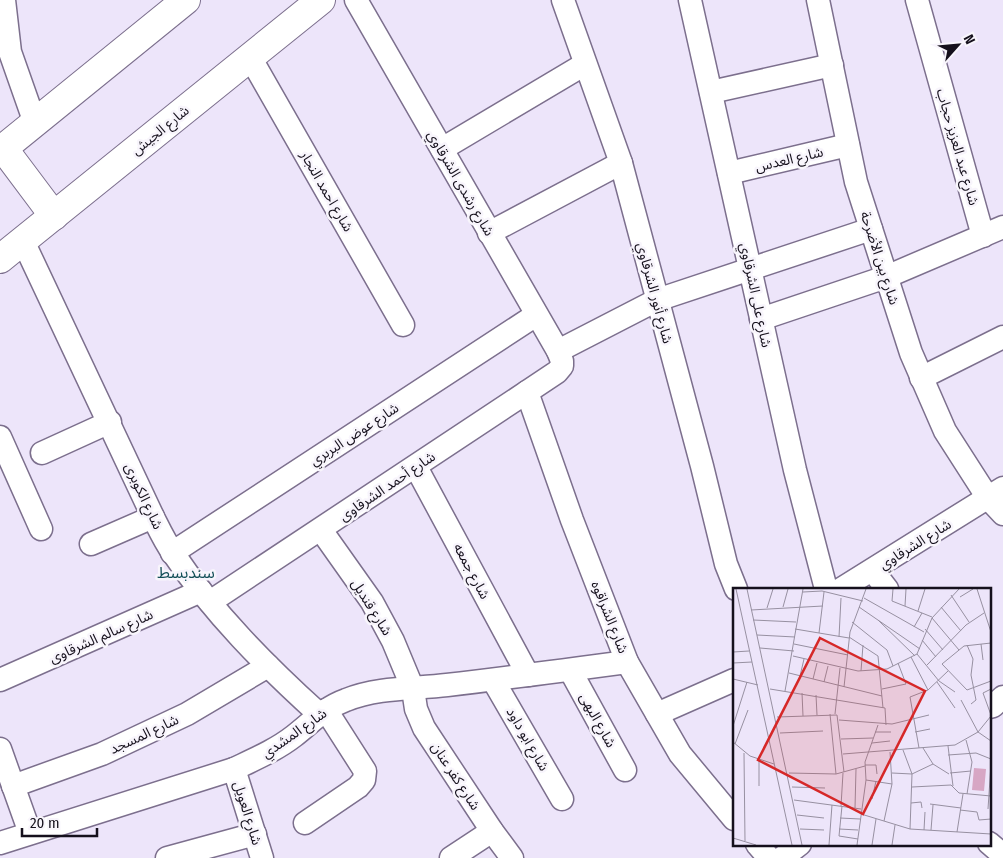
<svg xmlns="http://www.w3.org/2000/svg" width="1003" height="858" viewBox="0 0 1003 858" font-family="'Fira Sans Condensed','Noto Sans Arabic',sans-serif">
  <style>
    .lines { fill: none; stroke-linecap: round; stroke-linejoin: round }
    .street-casing { stroke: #7c6f8d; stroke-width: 25 }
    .secondary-casing { stroke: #7c6f8d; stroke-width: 30 }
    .street { stroke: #fff; stroke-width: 22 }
    .secondary { stroke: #fff; stroke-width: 28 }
    .labels { text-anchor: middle; stroke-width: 5; stroke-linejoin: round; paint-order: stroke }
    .street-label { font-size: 14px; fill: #15101c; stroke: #f8f5fc }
    .quarter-label { font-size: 16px; fill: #134f58; stroke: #f8f5fc }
    .inset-road { fill: none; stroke: #9790a1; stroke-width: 1 }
    .view { fill: #d62828; fill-opacity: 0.15; stroke: #d62828; stroke-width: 2.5 }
    .inset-edge { fill: none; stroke: #15101c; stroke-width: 2.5 }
  </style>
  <rect width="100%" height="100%" fill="#ede5fa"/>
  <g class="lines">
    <g class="street-casing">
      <g id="street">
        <polyline points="4,0 10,52 35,123"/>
        <polyline points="563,0 621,163 702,466 726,564 736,589"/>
        <polyline points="690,0 795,470 826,589"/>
        <polyline points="818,0 856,182 911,353 945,431 988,498 1003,514"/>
        <polyline points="917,0 983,236"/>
        <polyline points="250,57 403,325"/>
        <polyline points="711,92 832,65"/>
        <polyline points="442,149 585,64"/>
        <polyline points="729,173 848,145"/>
        <polyline points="489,233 621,163"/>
        <path d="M23 241 153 517C159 529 165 542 173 553 213 613 266 666 319 714"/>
        <polyline points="761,319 886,277 1003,227"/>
        <polyline points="558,351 657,300 871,229"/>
        <polyline points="921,378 1003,337"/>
        <polyline points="527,392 572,520 627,662 680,754 734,819"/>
        <polyline points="0,437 41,529"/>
        <polyline points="42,453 110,422"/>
        <polyline points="416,467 528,675"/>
        <polyline points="321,530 372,602 393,641 413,689 416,709 424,728 492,831 512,858"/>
        <polyline points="91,544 153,517"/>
        <polyline points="172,553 536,315"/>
        <polyline points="873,571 887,589"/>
        <polyline points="841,589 1003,488"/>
        <polyline points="210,602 527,392 557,372 562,366 562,361 558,351 356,0"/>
        <polyline points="570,670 625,770"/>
        <polyline points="0,680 201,591"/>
        <polyline points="493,680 562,799"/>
        <polyline points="989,707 993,706 1003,697"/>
        <polyline points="657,714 734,680"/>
        <polyline points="0,749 30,833"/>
        <polyline points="234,769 262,858"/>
        <polyline points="13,786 102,754 187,714 268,666"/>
        <polyline points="305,823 358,787 364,780 365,771 326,710"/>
        <path d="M0 843 234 769C255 759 276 750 294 736 312 722 324 708 346 700 378 687 414 689 447 685 507 678 567 670 627 662"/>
        <polyline points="989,843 1003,855"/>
        <polyline points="757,844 769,858"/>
        <polyline points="167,858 255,834"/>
        <polyline points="451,858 492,831"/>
        <polyline points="782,858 800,844"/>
      </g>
    </g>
    <g class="secondary-casing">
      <g id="secondary">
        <polyline points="3,148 54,216"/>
        <polyline points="0,151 186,0"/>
        <polyline points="0,259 321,0"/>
      </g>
    </g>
    <use href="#street" class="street"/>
    <use href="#secondary" class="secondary"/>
  </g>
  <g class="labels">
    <g class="street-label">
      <text transform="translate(160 130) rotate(-39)" y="5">شارع الجيش</text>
      <text transform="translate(958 147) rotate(74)" y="5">شارع عبد العزيز حجاب</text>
      <text transform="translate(789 159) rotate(-13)" y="5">شارع العدس</text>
      <text transform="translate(461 183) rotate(60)" y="5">شارع رشدى الشرقاوي</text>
      <text transform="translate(327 191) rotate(60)" y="5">شارع احمد النجار</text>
      <text transform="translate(880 258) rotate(72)" y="5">شارع بين الأضرحة</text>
      <text transform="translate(655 293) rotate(75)" y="5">شارع أنور الشرقاوي</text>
      <text transform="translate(756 295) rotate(78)" y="5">شارع على الشرقاوي</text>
      <text transform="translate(354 434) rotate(-33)" y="5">شارع عوض البربري</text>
      <text transform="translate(387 486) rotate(-34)" y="5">شارع أحمد الشرقاوى</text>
      <text transform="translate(144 496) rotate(65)" y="5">شارع الكوبرى</text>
      <text transform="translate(915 544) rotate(-32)" y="5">شارع الشرقاوي</text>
      <text transform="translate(472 571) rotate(62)" y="5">شارع جمعه</text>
      <text transform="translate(372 607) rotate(58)" y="5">شارع قنديل</text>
      <text transform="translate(610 617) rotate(68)" y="5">شارع الشراقوه</text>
      <text transform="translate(101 636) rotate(-24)" y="5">شارع سالم الشرقاوى</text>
      <text transform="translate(598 720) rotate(61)" y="5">شارع البهى</text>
      <text transform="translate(294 733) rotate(-35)" y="5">شارع المشدي</text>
      <text transform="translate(144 734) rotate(-25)" y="5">شارع المسجد</text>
      <text transform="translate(528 739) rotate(60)" y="5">شارع ابو داود</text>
      <text transform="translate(456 776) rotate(57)" y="5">شارع كفر عنان</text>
      <text transform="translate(248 813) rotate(73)" y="5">شارع العويل</text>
    </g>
    <g class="quarter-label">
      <text x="186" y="578">سندبسط</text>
    </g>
  </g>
  <g transform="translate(733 588)">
    <rect width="258" height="258" fill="#ede5fa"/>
    <path d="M241 180 253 181 251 203 239 202Z" fill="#d7a6c4"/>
    <path class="inset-road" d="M3 1 59 257M14 1 69 257M160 1 159 13 199 29M244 1 258 44M70 4 89 3 130 13M218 7 236 34M227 9 240 1M131 10 191 44M172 18 173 1M50 19 55 1M126 19 187 61M208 19 228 43M34 20 40 1M18 22 90 18M185 23 192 1M199 30 226 62M20 32 63 34M145 32 182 68M119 34 154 62 160 78M181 39 189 25M62 41 116 50M192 41 210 62M86 45 91 4M24 47 62 49M106 49 108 10M116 49 145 68 150 120M189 52 203 69M258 55 231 58 209 76 234 102 258 93M61 56 115 67M248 56 250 72M234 57 240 71 238 87 243 112 238 116M27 60 61 63M0 64 16 63M184 66 206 93 222 104M60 68 125 83 154 81 184 66 199 30 226 1M178 69 195 102M0 75 19 74M194 77 233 37 251 25M128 83 130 57M56 85 149 108M67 88 71 71M0 91 25 97M80 91 84 75M91 94 95 78M204 94 222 120M111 99 117 44 133 1M37 101 152 120 153 137M149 101 173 96 165 75M258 101 250 105 258 127M52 103 70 1M69 105 70 128M83 107 84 127M228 112 245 144 258 153M97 126 103 186M102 126 107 80M44 129 104 127 111 184M106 132 159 136 196 127M0 138 14 94M142 144H158M182 144 197 141M47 145 90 143M108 151 140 150M233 152 239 174 234 206M0 154 17 168 41 176M139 155 157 153M2 156 15 122M215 158 220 198M186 160 177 109 195 102 215 83M190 160 200 176 216 186M170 162 179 186 177 241M11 165 12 253M110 166 222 157 245 144 258 128M215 167 243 165 258 171M26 172V198M132 177H143L144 186M56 185 103 186 132 178M159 185 179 186 200 176M217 185 238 183M133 192 159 196M59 199 92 200M179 199 218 197 226 205 258 208M139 211 143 193M61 212 128 221M178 215 188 214 189 220M197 216 228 220M108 218 110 185M109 218 106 248 125 251M122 220 123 181M255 221 258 176M227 222 244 224 246 232 258 231M128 226 177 241 258 246M64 227 91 230M107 230 127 231M151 233 159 196 157 164M67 241 91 242M106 241 125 242M191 242 192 224M198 242 200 217M224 244 230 206M0 250 23 257M96 257 99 217M124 257 133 192 132 174 145 137M139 257 143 231M159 257 162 237"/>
    <path class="view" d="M87 50 192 103 130 226 25 172Z"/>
    <rect width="258" height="258" class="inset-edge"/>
  </g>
  <g transform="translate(958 45) rotate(63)" stroke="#f8f5fc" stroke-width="4" paint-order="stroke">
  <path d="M0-4L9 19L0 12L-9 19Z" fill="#15101c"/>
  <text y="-8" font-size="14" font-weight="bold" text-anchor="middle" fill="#15101c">N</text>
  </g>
  <path d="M22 828v8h75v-8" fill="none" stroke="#15101c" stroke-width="2.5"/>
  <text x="30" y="828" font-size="15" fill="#15101c" stroke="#f8f5fc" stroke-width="4" paint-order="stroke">20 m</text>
</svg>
